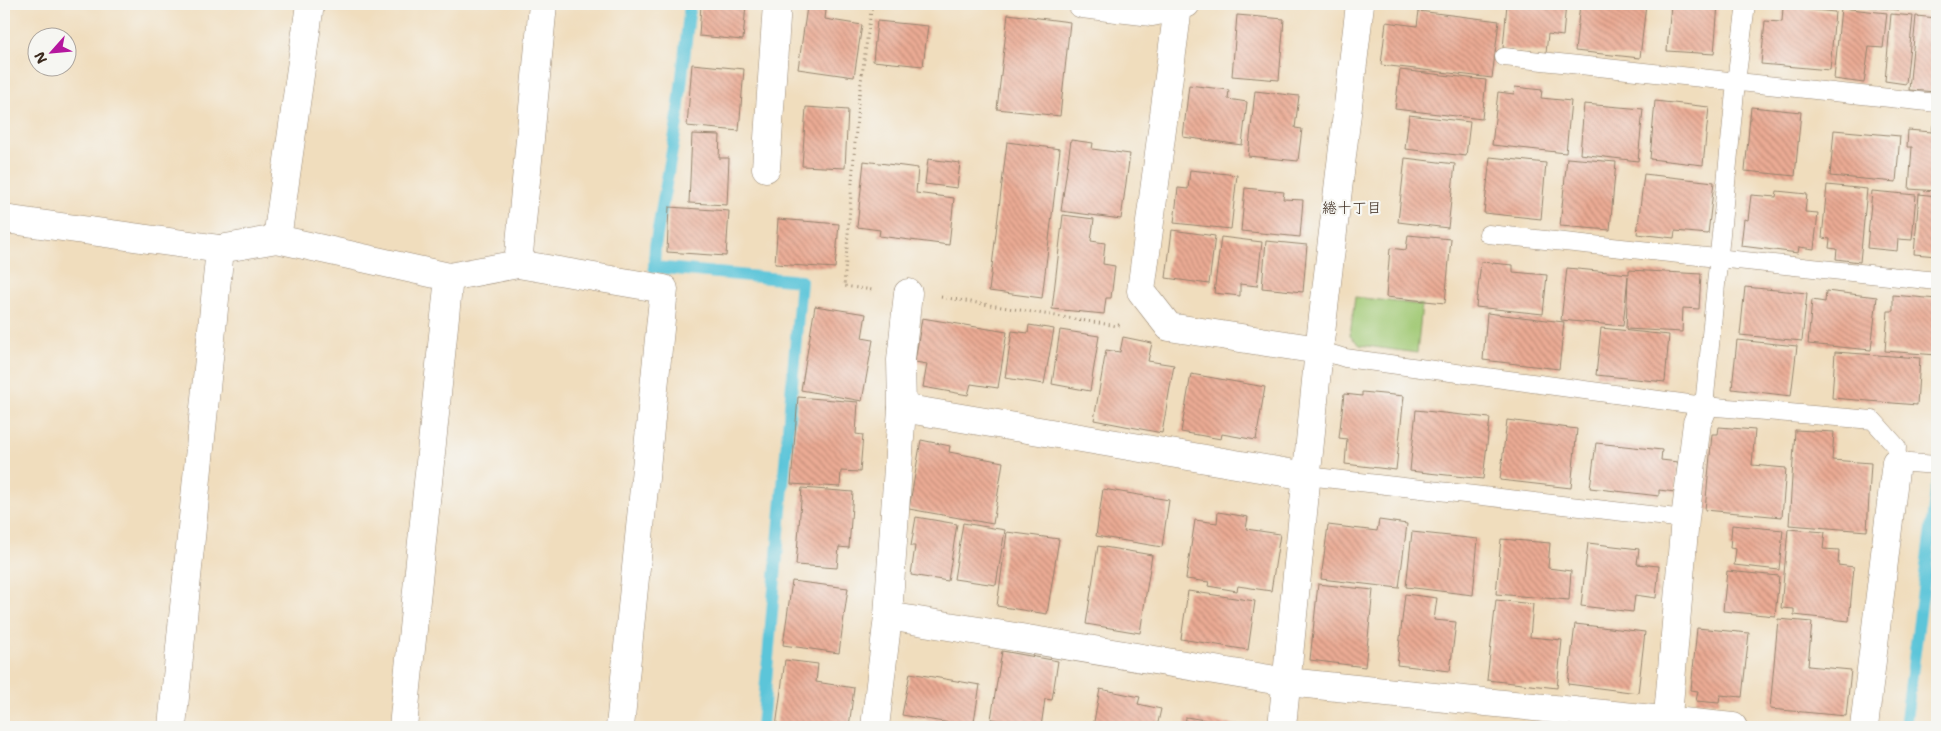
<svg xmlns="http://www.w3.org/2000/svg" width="1941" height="731" viewBox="0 0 1941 731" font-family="'Shantell Sans','Klee One',sans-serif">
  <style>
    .park { fill: #a1c974; stroke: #6e7a49 }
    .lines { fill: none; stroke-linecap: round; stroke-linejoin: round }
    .stream { stroke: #5cc5d9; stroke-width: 12 }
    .building { fill: url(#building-back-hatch) }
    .lane-casing { stroke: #96846e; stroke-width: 19 }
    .street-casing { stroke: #96846e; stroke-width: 29 }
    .path { stroke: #96846e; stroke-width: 3; stroke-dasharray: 1 4; stroke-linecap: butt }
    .lane { stroke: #fff; stroke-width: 18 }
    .street { stroke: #fff; stroke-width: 28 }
    .labels { text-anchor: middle; stroke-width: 4.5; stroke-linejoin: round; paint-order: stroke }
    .neighbourhood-label { font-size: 15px; fill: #3b2a1e; stroke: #f6f6f2 }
  </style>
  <defs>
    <pattern id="building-back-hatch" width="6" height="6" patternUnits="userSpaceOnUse" patternTransform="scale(1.25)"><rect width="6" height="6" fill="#ebab94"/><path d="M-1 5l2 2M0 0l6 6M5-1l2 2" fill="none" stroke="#c08b78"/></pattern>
  </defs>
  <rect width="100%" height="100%" fill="#f6f6f2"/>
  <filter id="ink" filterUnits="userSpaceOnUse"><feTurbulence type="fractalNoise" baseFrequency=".02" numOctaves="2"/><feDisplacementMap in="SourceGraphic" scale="10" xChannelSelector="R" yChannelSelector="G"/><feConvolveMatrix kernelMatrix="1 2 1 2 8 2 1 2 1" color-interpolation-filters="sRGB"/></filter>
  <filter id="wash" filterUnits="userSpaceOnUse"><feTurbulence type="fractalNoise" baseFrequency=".0096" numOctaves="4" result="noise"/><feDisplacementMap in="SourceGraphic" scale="20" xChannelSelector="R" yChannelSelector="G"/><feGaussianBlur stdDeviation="1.12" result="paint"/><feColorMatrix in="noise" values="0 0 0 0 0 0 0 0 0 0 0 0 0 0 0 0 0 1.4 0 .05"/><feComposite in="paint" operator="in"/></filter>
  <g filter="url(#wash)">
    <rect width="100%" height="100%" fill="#f0ddbd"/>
    <polygon class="park" points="1355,297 1422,305 1417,353 1360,345 1350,336"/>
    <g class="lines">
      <g class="stream">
        <polyline points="690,4 677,123 655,246 654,267 801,281 762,727"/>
        <polyline points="1905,727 1937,484"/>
      </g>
    </g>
    <g id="blocks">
      <g class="building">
        <polygon points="701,4 746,4 743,40 699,36"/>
        <polygon points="1507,4 1566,4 1563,36 1548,34 1546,53 1503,48"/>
        <polygon points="1580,4 1646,4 1640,58 1575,51"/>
        <polygon points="1671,4 1718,4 1714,54 1667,51"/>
        <polygon points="1847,4 1899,4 1898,10"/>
        <polygon points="807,7 826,10 825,19 862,25 854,77 798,69"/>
        <polygon points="1783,7 1835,12 1830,70 1761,64 1765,21 1782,22"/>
        <polygon points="1841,8 1887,13 1883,48 1869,47 1864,83 1834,79"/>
        <polygon points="1419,11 1499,21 1492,78 1381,65 1386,22 1417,26"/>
        <polygon points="1008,14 1070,22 1060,116 997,109"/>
        <polygon points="1891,14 1913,16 1906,84 1885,81"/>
        <polygon points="1237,15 1284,19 1279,80 1232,76"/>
        <polygon points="1916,16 1937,18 1937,92 1909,90"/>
        <polygon points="877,21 928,26 923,66 873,61"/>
        <polygon points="692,64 744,69 739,131 687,126"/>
        <polygon points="1400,70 1486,80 1482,119 1395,109"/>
        <polygon points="1189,85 1229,90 1228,99 1247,102 1242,145 1183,137"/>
        <polygon points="1515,87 1542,90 1541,98 1571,101 1566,153 1492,145 1498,92 1514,94"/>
        <polygon points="1255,91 1299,96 1295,128 1302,129 1298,161 1248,156"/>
        <polygon points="1655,101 1709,107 1703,165 1650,159"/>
        <polygon points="1584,104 1643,109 1638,161 1580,154"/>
        <polygon points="806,107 848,110 845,168 802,166"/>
        <polygon points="1751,107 1801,112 1795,176 1745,171"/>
        <polygon points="1409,115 1470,122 1466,156 1405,149"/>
        <polygon points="1933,125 1937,126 1937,191 1909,189 1912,147 1907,147 1908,130 1932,132"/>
        <polygon points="1834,130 1900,136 1896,182 1830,176"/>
        <polygon points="692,134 720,135 719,158 729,158 727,205 689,203"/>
        <polygon points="1071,140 1093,143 1092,149 1130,154 1121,219 1061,211"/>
        <polygon points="1007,142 1060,149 1042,298 989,291"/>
        <polygon points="1490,157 1546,163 1541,219 1484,213"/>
        <polygon points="1405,158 1455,164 1448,228 1398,222"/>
        <polygon points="1567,158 1616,162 1610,230 1560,226"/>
        <polygon points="928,159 960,163 957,188 925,184"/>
        <polygon points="864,161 918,168 916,193 954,198 949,245 879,236 880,230 857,227"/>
        <polygon points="1190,170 1237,175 1231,229 1174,223 1178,188 1188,189"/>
        <polygon points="1644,174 1714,182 1708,234 1675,231 1674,238 1637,234"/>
        <polygon points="1827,185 1867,189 1860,262 1836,259 1837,249 1829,248 1830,239 1822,238"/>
        <polygon points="1245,188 1284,192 1283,199 1303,200 1300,237 1241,231"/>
        <polygon points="1777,191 1807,194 1805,212 1818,213 1814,249 1799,247 1798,253 1741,246 1744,219 1748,220 1751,195 1776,197"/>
        <polygon points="1872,191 1916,195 1912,240 1898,239 1897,251 1867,248"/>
        <polygon points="1919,194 1937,196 1937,256 1914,254"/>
        <polygon points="669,207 729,211 726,256 667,252"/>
        <polygon points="1063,215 1094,219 1091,241 1105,243 1103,264 1115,266 1111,298 1106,298 1104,314 1052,309"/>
        <polygon points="778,219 839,224 835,268 775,264"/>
        <polygon points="1172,230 1215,236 1209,284 1166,278"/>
        <polygon points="1408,235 1451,239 1445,303 1386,297 1390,248 1406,250"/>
        <polygon points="1221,237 1262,242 1257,286 1240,284 1240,296 1214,293"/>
        <polygon points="1266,241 1307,245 1303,292 1262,288"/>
        <polygon points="1481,262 1513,265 1513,272 1547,275 1543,314 1476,307"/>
        <polygon points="1567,268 1629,274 1629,270 1701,274 1699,309 1683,308 1682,332 1626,329 1628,276 1623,326 1561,320"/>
        <polygon points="1745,287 1807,293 1802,341 1740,335"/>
        <polygon points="1826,291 1877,297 1871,350 1808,344 1812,300 1825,302"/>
        <polygon points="1893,295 1937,299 1937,355 1885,351 1888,311 1893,311"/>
        <polygon points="815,306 866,314 862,338 873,340 862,401 801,390"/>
        <polygon points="1487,313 1564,322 1559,369 1483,360"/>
        <polygon points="922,318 1007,332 998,388 971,384 968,395 923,387 927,364 915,362"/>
        <polygon points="1029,325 1054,329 1044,384 1005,378 1012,331 1028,333"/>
        <polygon points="1601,328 1669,335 1665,382 1596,375"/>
        <polygon points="1060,330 1099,336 1090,391 1052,384"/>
        <polygon points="1123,337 1152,343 1148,361 1174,365 1162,433 1094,420 1106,350 1120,352"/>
        <polygon points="1737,340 1797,346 1791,396 1732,389"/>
        <polygon points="1835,352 1920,358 1917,405 1832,398"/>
        <polygon points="1191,374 1265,387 1256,440 1222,434 1221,439 1181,432"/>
        <polygon points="1362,392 1404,396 1396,470 1345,464 1347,439 1339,438 1344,394 1362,396"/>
        <polygon points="798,397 858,402 856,434 863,435 860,472 841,471 840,487 791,484"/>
        <polygon points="1416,410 1490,418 1483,479 1410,471"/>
        <polygon points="1507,420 1577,429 1571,488 1500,480"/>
        <polygon points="1719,427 1755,430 1752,465 1786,468 1782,517 1705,510 1712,434 1718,434"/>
        <polygon points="1795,430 1834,432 1832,460 1871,463 1867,531 1789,525"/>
        <polygon points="921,440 950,446 949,452 1003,462 993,524 909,509"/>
        <polygon points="1596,443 1662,450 1661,460 1678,462 1675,492 1659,490 1659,496 1590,488"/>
        <polygon points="802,488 853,492 849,548 839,547 837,568 796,565"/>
        <polygon points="1103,489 1169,500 1162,547 1096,536"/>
        <polygon points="1218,512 1248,517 1246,529 1280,534 1271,591 1238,586 1237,591 1208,586 1209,582 1186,579 1195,520 1217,523"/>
        <polygon points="916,517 957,524 948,581 911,575 915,546 911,546"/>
        <polygon points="1379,520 1407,524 1399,588 1321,579 1328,525 1377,531"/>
        <polygon points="963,523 1005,530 996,585 954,579"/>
        <polygon points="1732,525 1783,530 1779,570 1734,565 1736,549 1730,548"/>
        <polygon points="1788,529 1825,532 1823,549 1839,550 1838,565 1854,567 1849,621 1794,615 1794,609 1781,608"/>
        <polygon points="1007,532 1059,539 1047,614 997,606"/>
        <polygon points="1412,532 1478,539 1473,595 1406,587"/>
        <polygon points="1501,539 1550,543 1548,568 1571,571 1569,600 1496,594"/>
        <polygon points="1588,543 1639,549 1637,564 1659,566 1656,598 1635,595 1633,612 1581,606"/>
        <polygon points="1098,546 1152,555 1140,633 1086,624"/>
        <polygon points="1727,571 1779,576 1775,616 1723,611"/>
        <polygon points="792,581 848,588 839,653 783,645"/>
        <polygon points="1318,584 1373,590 1365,667 1310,660"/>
        <polygon points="1188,591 1255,601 1248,650 1181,639"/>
        <polygon points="1405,594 1437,598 1434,620 1456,622 1450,671 1397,665"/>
        <polygon points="1496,600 1533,604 1530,637 1562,640 1557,688 1487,680"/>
        <polygon points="1778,619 1812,622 1808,666 1851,670 1846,716 1770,709"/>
        <polygon points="1575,624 1645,632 1638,693 1568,684"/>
        <polygon points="1697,628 1749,633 1742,697 1720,695 1719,703 1696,701 1698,691 1691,690"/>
        <polygon points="1002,651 1058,661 1052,700 1045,699 1041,727 991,719"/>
        <polygon points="785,660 818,664 816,682 854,688 849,727 776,727"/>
        <polygon points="910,673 980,685 973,727 902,715"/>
        <polygon points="1100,689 1140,697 1138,704 1161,709 1157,727 1093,727"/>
        <polygon points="1186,717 1242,726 1242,727 1185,727"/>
      </g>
    </g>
  </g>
  <g filter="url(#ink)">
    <use href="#blocks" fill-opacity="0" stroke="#96846e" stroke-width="1"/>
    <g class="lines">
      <g class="lane-casing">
        <g id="lane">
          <polyline points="1504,57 1937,103"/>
          <polyline points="1488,234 1937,281"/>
          <polyline points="1319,350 1345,358 1704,406 1873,420 1897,447 1896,462 1937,465"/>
          <polyline points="1704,406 1736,82 1746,4"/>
          <polyline points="1307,476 1685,519"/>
        </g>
      </g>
      <g class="street-casing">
        <g id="street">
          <polyline points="1082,4 1152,12 1178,7"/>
          <polyline points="1186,4 1178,7 1141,291 1169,327 1319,350"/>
          <polyline points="766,168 777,4"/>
          <polyline points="4,219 220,249 277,239 449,277 518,264 664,289 620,727"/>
          <polyline points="277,239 310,4"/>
          <polyline points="518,264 543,4"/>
          <polyline points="902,408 901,360 908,293"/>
          <polyline points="888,616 1287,682 1733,727"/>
          <polyline points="172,727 220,249"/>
          <polyline points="403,727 449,277"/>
          <polyline points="875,727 888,616 902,408 1307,476"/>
          <polyline points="1282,727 1319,350 1360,4"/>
          <polyline points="1667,727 1685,519 1697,423 1704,406"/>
          <polyline points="1864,727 1896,462"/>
        </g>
      </g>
      <g class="path">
        <polyline points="872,4 858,103 844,286 873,290"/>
        <polyline points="941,297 1117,326 1122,323"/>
      </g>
      <use href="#lane" class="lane"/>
      <use href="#street" class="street"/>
    </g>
  </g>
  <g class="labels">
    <g class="neighbourhood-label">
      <text x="1352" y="213">綣十丁目</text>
    </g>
  </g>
  <rect width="1941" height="731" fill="none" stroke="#f6f6f2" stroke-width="20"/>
  <g transform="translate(52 52) rotate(243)"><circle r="24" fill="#f6f6f2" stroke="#aba49d"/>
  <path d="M0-4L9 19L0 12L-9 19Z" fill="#b5179e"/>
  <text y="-8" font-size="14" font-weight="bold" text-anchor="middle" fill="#3b2a1e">N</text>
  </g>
</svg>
